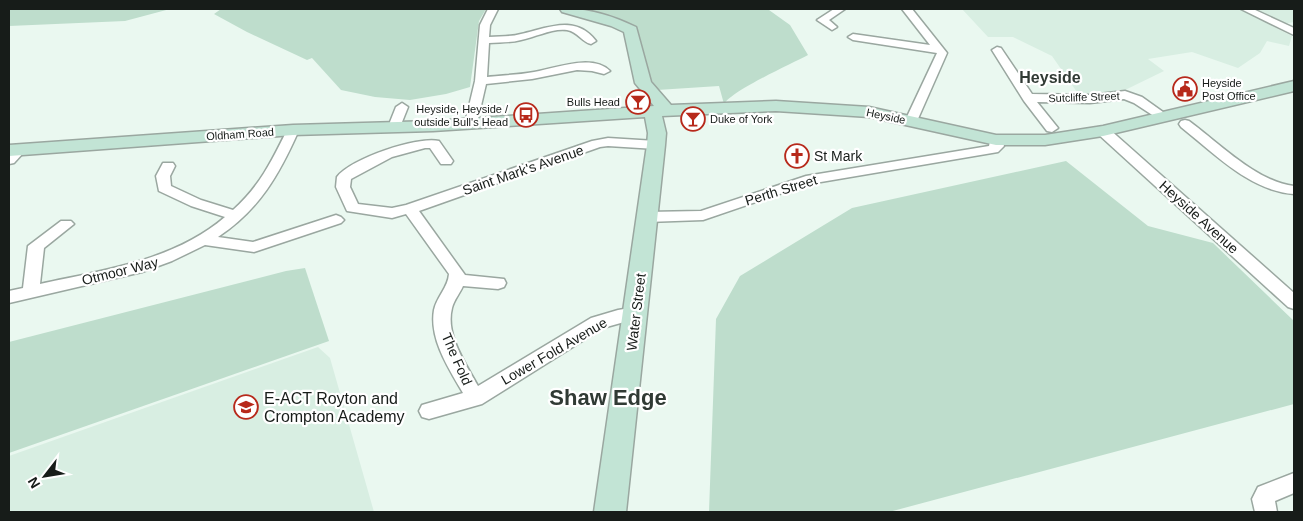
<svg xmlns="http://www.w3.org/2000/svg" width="1303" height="521" viewBox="0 0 1303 521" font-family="Arial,sans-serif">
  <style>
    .built { fill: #d8eee2 }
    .green { fill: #beddcc }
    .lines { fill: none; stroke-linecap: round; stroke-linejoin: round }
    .street-casing { stroke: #9aa7a0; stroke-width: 3 }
    .secondary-casing { stroke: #9aa7a0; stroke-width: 3 }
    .street { fill: #fff; fill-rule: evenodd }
    .secondary { fill: #c2e4d5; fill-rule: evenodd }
    .labels { text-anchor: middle; stroke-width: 4.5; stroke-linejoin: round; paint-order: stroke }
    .far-poi-label { font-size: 11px; fill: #171c19; stroke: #fff; text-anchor: start }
    .far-street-label { font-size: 11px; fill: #171c19; stroke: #fff }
    .poi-label { font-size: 14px; fill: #171c19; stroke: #fff; text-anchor: start }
    .street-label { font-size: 14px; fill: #171c19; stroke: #fff }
    .far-district-label { font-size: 16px; font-weight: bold; fill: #303a34; stroke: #fff }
    .near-poi-label { font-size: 16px; fill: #171c19; stroke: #fff; text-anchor: start }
    .near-district-label { font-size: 22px; font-weight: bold; fill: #303a34; stroke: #fff }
  </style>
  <rect width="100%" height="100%" fill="#eaf8f0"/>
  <g class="built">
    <polygon points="962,9 1294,9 1294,22 1272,26 1292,36 1289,46 1267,41 1260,53 1238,68 1192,52 1148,59 1164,71 1123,91 1079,95 1052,56 1013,37 988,37"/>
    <polygon points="318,347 330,358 374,512 9,512 9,456"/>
  </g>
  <g class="green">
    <polygon points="9,9 170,9 125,21 9,26"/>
    <polygon points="221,9 486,9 479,21 470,87 446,94 410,100 375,97 341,90 312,58 307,60 247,32 214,14"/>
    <path d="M578 9 769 10 790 25 808 55C791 64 733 90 724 104L719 86 657 90C646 74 647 57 638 40 628 22 596 14 578 9Z"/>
    <polygon points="1066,161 1148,226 1213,243 1294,321 1294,404 889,512 709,512 716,319 740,276 852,208"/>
    <polygon points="305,268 329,341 9,453 9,342 286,271"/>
  </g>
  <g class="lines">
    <g class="street-casing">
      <g id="street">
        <path d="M488 9H498L490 25 489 37C500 36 510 37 521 34 548 28 575 14 596 41L591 44C582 42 578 32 567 30 552 28 536 37 521 40 510 43 500 42 489 43L487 77C503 75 519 75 534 72 554 69 592 53 610 71L604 74 592 71 577 70 532 79 486 84 477 123 471 127 467 126 465 123 475 81 480 25Z"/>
        <polygon points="834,9 845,9 829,20 837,27 832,30 817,20"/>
        <polygon points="902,9 912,9 947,53 917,121 911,125 905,121 937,53 853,40 848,37 853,34 930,45"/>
        <polygon points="1241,9 1253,9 1294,28 1294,35"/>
        <polygon points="997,47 1001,48 1032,94 1090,95 1125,91 1142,97 1170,117 1164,121 1160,120 1134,103 1124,99 1090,103 1037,102 1058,128 1052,132 1047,131 1024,101 992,50"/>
        <polygon points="402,103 408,107 400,127 399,130 389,130 388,127 396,107"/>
        <path d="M1185 120 1189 121C1219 143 1257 182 1294 186V194C1250 191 1214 153 1181 127L1179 124 1181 121Z"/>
        <path d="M293 126 299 130C279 175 259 210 218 237L253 242 336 215 341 217 344 220 341 223 254 252 205 245 172 261 142 272 9 303V291L23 288 28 246 61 221H71L74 224 44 248 40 284C103 270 174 261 225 217L191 206 159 191 156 176 163 163H173L175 166 170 176 171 186 201 200 233 210C259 187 272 161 287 130Z"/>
        <polygon points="1103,127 1108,128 1294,293 1294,309 1288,307 1098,134 1097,131 1098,128"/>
        <polygon points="996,136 1001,137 1004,146 998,152 809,184 703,220 647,222 642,220 639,217 642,214 647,212 701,211 806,176 989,146 991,137"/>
        <path d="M608 138 656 141 663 145 656 149 608 146 600 147 419 211 465 275 504 279 506 283 504 287 498 289 463 286C460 293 454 300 452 308 445 335 466 364 478 386L591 318 618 310 636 307 642 309 645 313 642 317 603 328 482 404 429 419 422 417 419 411 422 405 463 393C449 369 429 339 434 310 437 296 448 288 449 274L406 214 392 218 347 211 336 187 337 177C350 159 417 136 439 141L453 161 451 164H441L430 148H425L392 157 351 179 350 187 358 204 392 208 406 205 592 141Z"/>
        <polygon points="18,147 25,151 14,163 9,164 9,153"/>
        <polygon points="1294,473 1294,493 1275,501 1277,512 1255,512 1252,499 1258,487"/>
      </g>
    </g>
    <g class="secondary-casing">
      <path id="secondary" d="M560 9C586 7 613 16 636 27L651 82 671 105 776 101 869 107 996 135H1045L1103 126 1294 81V91L1103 136 1045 145H996L869 117 776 111 662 116 666 133 665 145 626 512H594L647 145 648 133 645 117 433 131 293 135 9 156V145L293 125 433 121 654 106 635 83 624 32 611 26 562 12Z"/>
    </g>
    <use href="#street" class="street"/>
    <use href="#secondary" class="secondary"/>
  </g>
  <defs>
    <g id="civic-ring" transform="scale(1.25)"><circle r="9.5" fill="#fff" stroke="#b7291b" stroke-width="1.5"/><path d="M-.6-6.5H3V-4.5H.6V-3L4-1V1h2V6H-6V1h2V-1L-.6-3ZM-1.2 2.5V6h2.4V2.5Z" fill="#b7291b"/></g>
    <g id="bar-ring" transform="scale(1.25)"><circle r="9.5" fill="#fff" stroke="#b7291b" stroke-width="1.5"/><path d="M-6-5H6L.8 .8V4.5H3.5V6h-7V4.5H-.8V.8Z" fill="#b7291b"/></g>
    <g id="bus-ring" transform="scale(1.25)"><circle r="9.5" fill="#fff" stroke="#b7291b" stroke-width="1.5"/><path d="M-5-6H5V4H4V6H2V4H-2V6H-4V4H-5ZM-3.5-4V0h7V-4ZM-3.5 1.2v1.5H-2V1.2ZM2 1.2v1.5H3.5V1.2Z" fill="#b7291b"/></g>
    <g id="church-ring" transform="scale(1.25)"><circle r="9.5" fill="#fff" stroke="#b7291b" stroke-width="1.5"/><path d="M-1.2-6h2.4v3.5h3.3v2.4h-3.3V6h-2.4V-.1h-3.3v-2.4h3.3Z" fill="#b7291b"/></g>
    <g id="school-ring" transform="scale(1.25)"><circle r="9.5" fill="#fff" stroke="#b7291b" stroke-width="1.5"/><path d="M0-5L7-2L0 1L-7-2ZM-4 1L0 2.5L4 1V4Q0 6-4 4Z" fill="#b7291b"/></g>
  </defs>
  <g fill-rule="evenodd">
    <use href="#civic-ring" x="1185" y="89"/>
    <use href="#bar-ring" x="638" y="102"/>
    <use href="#bus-ring" x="526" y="115"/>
    <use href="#bar-ring" x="693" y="119"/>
    <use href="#church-ring" x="797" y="156"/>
    <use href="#school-ring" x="246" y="407"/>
  </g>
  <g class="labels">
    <g class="far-poi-label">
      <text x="1202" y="87">Heyside<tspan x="1202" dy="13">Post Office</tspan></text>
      <text x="620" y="106" text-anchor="end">Bulls Head</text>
      <text x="508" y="113" text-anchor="end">Heyside, Heyside /<tspan x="508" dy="13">outside Bull's Head</tspan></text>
      <text x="710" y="123">Duke of York</text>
    </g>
    <g class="far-street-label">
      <text transform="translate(1084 97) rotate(-2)" y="4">Sutcliffe Street</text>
      <text transform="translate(886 116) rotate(12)" y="4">Heyside</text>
      <text transform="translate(240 134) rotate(-4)" y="4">Oldham Road</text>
    </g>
    <g class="poi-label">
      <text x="814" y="161">St Mark</text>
    </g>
    <g class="street-label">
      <text transform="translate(523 170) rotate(-19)" y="5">Saint Mark's Avenue</text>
      <text transform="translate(781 190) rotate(-17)" y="5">Perth Street</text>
      <text transform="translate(1199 217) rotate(42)" y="5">Heyside Avenue</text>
      <text transform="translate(120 271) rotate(-14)" y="5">Otmoor Way</text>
      <text transform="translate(636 312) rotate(-83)" y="5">Water Street</text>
      <text transform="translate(554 351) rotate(-30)" y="5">Lower Fold Avenue</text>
      <text transform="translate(457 359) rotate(66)" y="5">The Fold</text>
    </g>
    <g class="far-district-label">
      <text x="1050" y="83">Heyside</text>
    </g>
    <g class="near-poi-label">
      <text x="264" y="404">E-ACT Royton and<tspan x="264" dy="18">Crompton Academy</tspan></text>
    </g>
    <g class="near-district-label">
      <text x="608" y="405">Shaw Edge</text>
    </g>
  </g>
  <rect width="1303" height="521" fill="none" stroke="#171c19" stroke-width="20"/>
  <g transform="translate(45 476) rotate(239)" stroke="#ffffff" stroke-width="4" paint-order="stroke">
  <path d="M0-4L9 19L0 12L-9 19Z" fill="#171c19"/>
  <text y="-8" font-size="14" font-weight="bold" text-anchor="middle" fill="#171c19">N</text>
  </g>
</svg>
